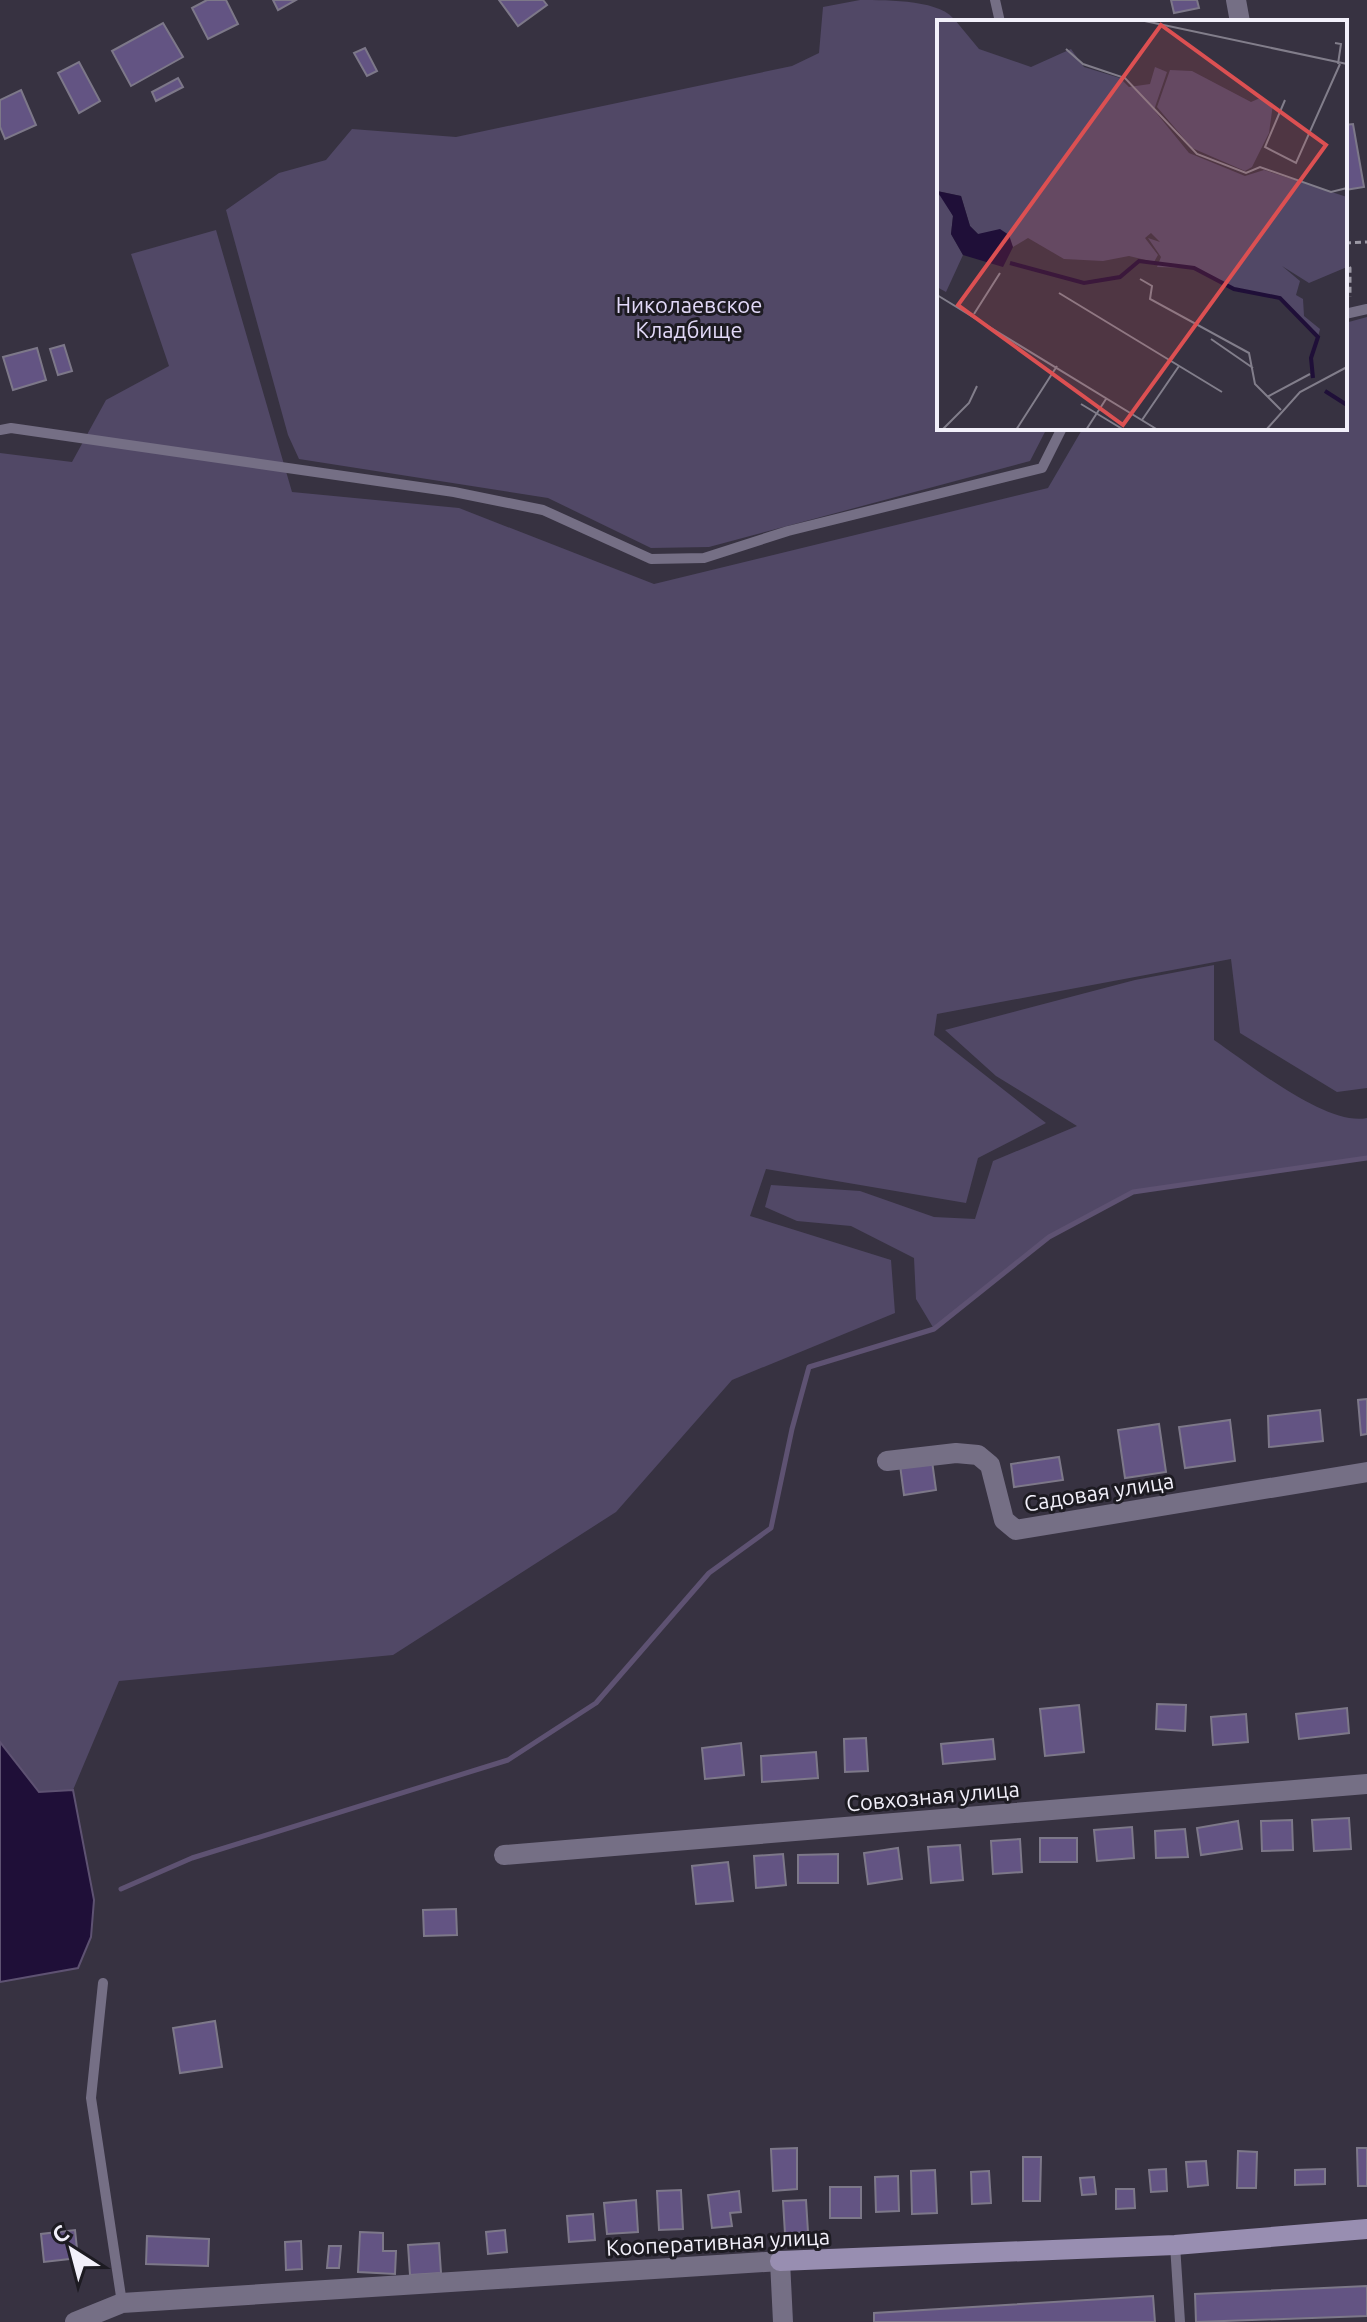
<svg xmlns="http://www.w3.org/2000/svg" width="1367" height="2322" viewBox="0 0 1367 2322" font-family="Ubuntu,sans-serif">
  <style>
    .green { fill: #514866 }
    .water { fill: #1f0f38; stroke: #5e5272; stroke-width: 2 }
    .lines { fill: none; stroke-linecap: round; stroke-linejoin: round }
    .stream { stroke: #5e5272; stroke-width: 5 }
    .building { fill: #635483; stroke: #7d7889; stroke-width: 2 }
    .path { stroke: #9c99a5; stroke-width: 3; stroke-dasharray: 6 4; stroke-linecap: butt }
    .lane { stroke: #756f85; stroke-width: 10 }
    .street { stroke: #756f85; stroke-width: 20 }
    .secondary { stroke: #988eb1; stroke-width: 20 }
    .labels { text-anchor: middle; stroke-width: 6; stroke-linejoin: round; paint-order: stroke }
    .park-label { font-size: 22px; fill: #e2d9f8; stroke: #1d1b22 }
    .street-label { font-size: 22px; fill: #f2f0fa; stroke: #1d1b22 }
    .inset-river { fill: none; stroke: #1f0f38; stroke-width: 4 }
    .inset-road { fill: none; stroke: #827e8b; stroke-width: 2 }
    .view { fill: #dc5052; fill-opacity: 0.15; stroke: #dc5052; stroke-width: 4 }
    .inset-edge { fill: none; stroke: #f2f0fa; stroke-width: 4 }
  </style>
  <rect width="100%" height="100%" fill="#373241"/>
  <g class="green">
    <path d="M860 0C889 0 944 0 956 22H939V428H1047L1030 461 709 547 651 548 548 498 299 459 288 435 226 210 279 173 326 160 352 129 456 137 792 66 819 53 823 7Z"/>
    <polygon points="216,230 292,492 459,508 654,584 1048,488 1083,428 1345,428 1345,323 1367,317 1367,1088 1337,1092 1240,1033 1231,959 937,1014 934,1035 1046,1123 978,1158 966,1203 766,1169 750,1216 891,1260 895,1313 732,1380 616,1512 393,1655 119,1681 73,1790 39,1792 0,1742 0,453 72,462 106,400 169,366 131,254"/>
    <path d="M1214 965V1040C1248 1063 1327 1127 1367 1118V1158L1133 1192 1049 1237 934 1329 916 1299 914 1258 851 1226 797 1221 765 1207 771 1185 860 1191 934 1217 975 1219 993 1161 1077 1126 996 1076 945 1030 1135 980Z"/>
  </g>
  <polygon class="water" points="0,1742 39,1792 73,1790 94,1900 91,1937 78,1968 0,1982"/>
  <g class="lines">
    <polyline class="stream" points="121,1889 192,1858 508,1760 596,1703 709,1573 771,1528 792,1429 809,1367 934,1329 1049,1237 1133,1192 1367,1158"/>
  </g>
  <g class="building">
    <polygon points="207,0 226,0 238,24 208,39 192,8"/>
    <polygon points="273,0 296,0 278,10"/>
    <polygon points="499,0 543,0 547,5 518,26"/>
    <polygon points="1171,0 1197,0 1199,8 1174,13"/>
    <polygon points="163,23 183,57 131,86 112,51"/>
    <polygon points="365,48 377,71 367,76 354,53"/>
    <polygon points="79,62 100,101 79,113 58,73"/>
    <polygon points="178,78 183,87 156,101 152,92"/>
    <polygon points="21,90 36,125 5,139 0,127 0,100"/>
    <polygon points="1353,124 1364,187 1345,190 1345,125"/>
    <polygon points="64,345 72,371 58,375 50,349"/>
    <polygon points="37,348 46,380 13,390 3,357"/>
    <polygon points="1367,1399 1367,1434 1361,1435 1358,1400"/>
    <polygon points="1320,1410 1323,1441 1269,1447 1268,1416"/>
    <polygon points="1230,1420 1235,1461 1185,1468 1179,1427"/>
    <polygon points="1159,1424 1166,1472 1125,1478 1118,1430"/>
    <polygon points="1059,1457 1063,1480 1014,1487 1011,1464"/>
    <polygon points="932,1461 936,1490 904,1495 900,1465"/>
    <polygon points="1157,1704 1186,1705 1185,1731 1156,1729"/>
    <polygon points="1079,1705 1084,1752 1045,1756 1040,1709"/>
    <polygon points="1347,1708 1349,1733 1299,1739 1296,1714"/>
    <polygon points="1246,1714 1248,1742 1213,1745 1211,1717"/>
    <polygon points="866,1738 868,1771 845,1772 844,1739"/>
    <polygon points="993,1739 995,1759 943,1764 941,1744"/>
    <polygon points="741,1743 744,1775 705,1779 702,1748"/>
    <polygon points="816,1752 818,1778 762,1782 761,1756"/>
    <polygon points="1349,1818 1351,1849 1314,1851 1312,1820"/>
    <polygon points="1292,1820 1293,1850 1262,1851 1261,1821"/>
    <polygon points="1238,1821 1242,1849 1201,1855 1197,1828"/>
    <polygon points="1132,1827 1134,1858 1097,1861 1094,1830"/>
    <polygon points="1185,1829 1188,1857 1156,1858 1155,1831"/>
    <rect x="1040" y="1838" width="37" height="24"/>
    <polygon points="1020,1839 1022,1872 993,1874 991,1841"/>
    <polygon points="960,1845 963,1880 931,1883 928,1847"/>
    <polygon points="898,1848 902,1879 868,1884 864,1853"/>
    <polygon points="783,1854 786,1885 756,1888 754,1856"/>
    <polygon points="838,1854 838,1883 798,1883 798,1855"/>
    <polygon points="728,1862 733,1901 696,1904 692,1866"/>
    <polygon points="456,1909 457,1935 424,1936 423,1910"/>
    <polygon points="215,2021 222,2067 180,2073 173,2028"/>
    <polygon points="797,2148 797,2189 773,2191 771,2149"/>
    <polygon points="1357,2148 1367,2148 1367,2186 1358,2186"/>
    <polygon points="1238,2151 1257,2152 1256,2188 1237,2188"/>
    <polygon points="1023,2157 1041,2157 1040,2201 1023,2201"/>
    <polygon points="1206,2161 1208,2185 1188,2187 1186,2162"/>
    <polygon points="1166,2169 1167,2191 1151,2192 1149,2170"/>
    <polygon points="1325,2169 1325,2184 1295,2185 1295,2170"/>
    <polygon points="935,2170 937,2213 912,2214 911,2171"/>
    <polygon points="989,2171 991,2203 972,2204 971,2172"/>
    <polygon points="898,2176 899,2211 876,2212 875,2177"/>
    <polygon points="1094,2177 1096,2194 1082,2195 1080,2178"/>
    <rect x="830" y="2187" width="31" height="31"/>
    <polygon points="1116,2189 1134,2189 1135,2208 1116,2209"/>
    <polygon points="681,2190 683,2229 659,2230 657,2191"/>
    <polygon points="739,2191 741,2212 730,2213 732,2226 712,2228 708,2195"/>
    <polygon points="636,2200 638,2232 607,2234 604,2203"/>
    <polygon points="806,2200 808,2232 785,2234 783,2201"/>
    <polygon points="593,2214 595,2240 569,2242 567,2216"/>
    <polygon points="75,2230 78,2258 44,2262 41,2234"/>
    <polygon points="505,2230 507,2252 488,2254 486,2232"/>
    <polygon points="360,2232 383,2233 383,2251 396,2251 395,2274 358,2272"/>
    <polygon points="147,2236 209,2239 208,2266 146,2264"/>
    <polygon points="301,2241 302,2269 286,2270 285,2242"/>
    <polygon points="439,2243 441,2273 410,2275 408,2245"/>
    <polygon points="329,2246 341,2246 339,2268 327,2268"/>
    <polygon points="1367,2286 1367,2316 1196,2322 1195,2294"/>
    <polygon points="1153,2296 1155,2322 874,2322 874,2313"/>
  </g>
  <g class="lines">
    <g class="path">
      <polyline points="1345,243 1367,242"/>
      <polyline points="1345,258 1350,268 1350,297"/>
    </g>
    <g class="lane">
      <polyline points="995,0 1000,22"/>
      <polyline points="1345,314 1367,309"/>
      <polyline points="0,430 11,428 454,492 543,510 651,559 704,558 788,531 1042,468 1062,428"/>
      <polyline points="103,1983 91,2098 122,2303"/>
      <polyline points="1175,2245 1180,2322"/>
    </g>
    <g class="street">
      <polyline points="1236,0 1240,22"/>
      <polyline points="887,1461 956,1453 978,1455 990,1465 1004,1520 1016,1530 1367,1472"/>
      <polyline points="504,1855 1367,1784"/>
      <polyline points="75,2322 122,2303 780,2261 783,2322"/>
    </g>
    <polyline class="secondary" points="780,2261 1175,2245 1367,2229"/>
  </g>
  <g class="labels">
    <g class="park-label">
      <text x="689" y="313">Николаевское<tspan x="689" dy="25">Кладбище</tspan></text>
    </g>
    <g class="street-label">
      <text transform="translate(1099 1492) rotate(-9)" y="8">Садовая улица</text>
      <text transform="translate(933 1796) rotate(-5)" y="8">Совхозная улица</text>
      <text transform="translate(718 2242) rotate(-3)" y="8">Кооперативная улица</text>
    </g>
  </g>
  <g transform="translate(937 20)">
    <rect width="410" height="410" fill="#373241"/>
    <path d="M0 0H18L42 29 94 47 134 29 147 47 183 58 192 67 213 64 218 47 230 52 217 90 252 133 308 156 327 150 410 177V247L372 263 345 246 363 261 359 275 366 279 367 296 383 309 381 317 343 278 297 269 256 248 220 247 224 237 211 218 223 222 214 213 208 218 221 235 217 242 192 236 166 241 127 239 91 218 76 227 54 214H41L33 206 24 176 0 171ZM233 50 255 51 314 82 323 78 336 84 332 113 315 147 308 151 255 128 220 87ZM0 175 6 176 16 196 14 214 26 235 9 272 0 267Z" fill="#514866"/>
    <path d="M0 171 24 176 33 206 41 214 63 209 72 215 76 227 66 247 26 235 14 214 16 196Z" fill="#1f0f38"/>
    <path class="inset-river" d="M73 243 147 263 183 257 202 241 257 248 297 269 343 278 381 317 374 338 376 358M388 371 410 385"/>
    <path class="inset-road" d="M203 0 410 44M398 23 404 24 401 44M129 29 146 44 188 58 260 134 309 153 323 147 394 172 410 168M348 80 328 127 359 143 403 44M203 259 215 266 213 279 312 333 318 364 344 390M122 273 285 372M0 275 221 410M37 294 63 253M274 319 316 348M330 377 373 354M144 384 187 410M205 400 242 346M5 410 32 383 40 366M79 410 120 346M149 410 169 379M329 410 363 372 410 347"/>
    <path class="view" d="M224 5 389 125 186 405 21 285Z"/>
    <rect width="410" height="410" class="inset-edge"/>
  </g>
  <g transform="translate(72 2250) rotate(324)" stroke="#1d1b22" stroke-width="6" paint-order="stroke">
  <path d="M0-6L14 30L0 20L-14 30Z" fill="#f2f0fa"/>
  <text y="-12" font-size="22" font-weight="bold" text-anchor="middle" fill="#f2f0fa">С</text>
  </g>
</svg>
